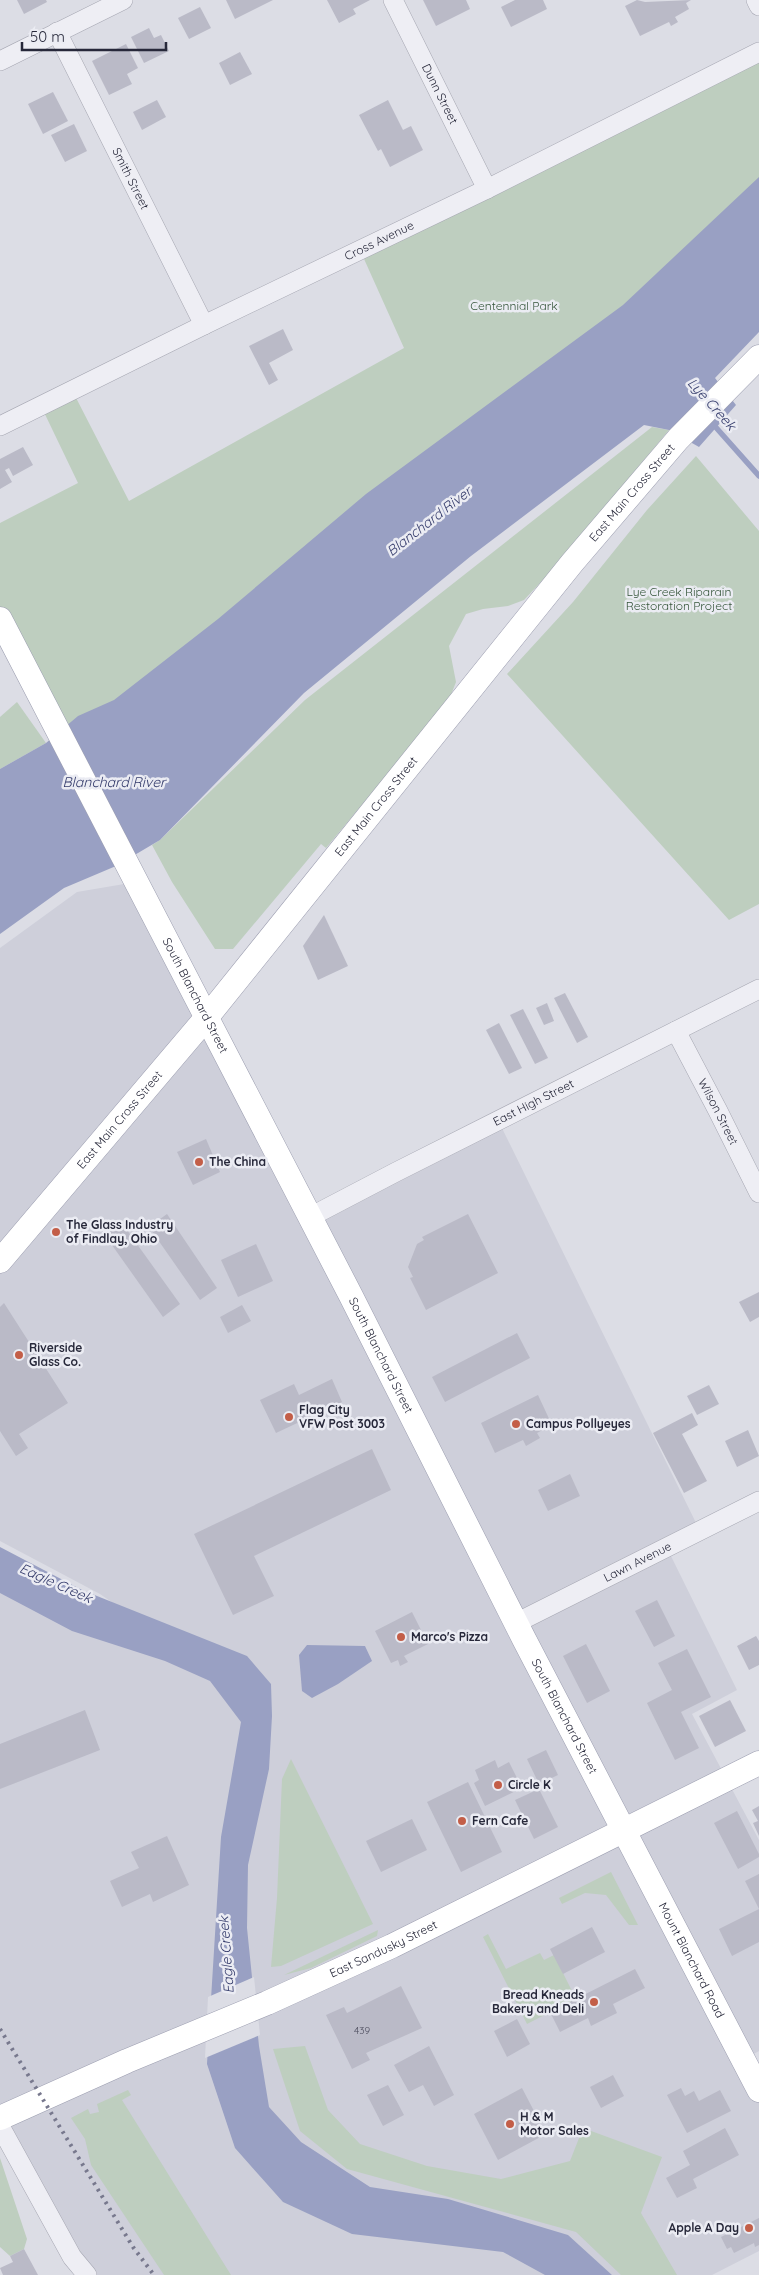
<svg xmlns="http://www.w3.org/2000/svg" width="759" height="2275" viewBox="0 0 759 2275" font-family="Quicksand,sans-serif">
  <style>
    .built { fill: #cecfda }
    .green { fill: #becebf }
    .water { fill: #99a0c3 }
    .pier { fill: #dcdde5 }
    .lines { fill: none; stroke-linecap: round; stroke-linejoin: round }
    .stream { stroke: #99a0c3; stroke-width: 5.5 }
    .building { fill: #babac7 }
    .minor-casing { stroke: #a6a7b2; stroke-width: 20 }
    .major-casing { stroke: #9c9eb0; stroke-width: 25 }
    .minor { stroke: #eeeef4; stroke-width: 19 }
    .major { stroke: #fff; stroke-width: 24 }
    .rail { stroke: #77788d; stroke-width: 4; stroke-dasharray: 2.5 5; stroke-linecap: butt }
    .poi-dot { fill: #c35e48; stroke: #ebecf3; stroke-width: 2 }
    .labels { text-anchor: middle; stroke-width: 5; stroke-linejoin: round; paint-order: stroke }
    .number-label { font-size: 10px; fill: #4c4c5d }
    .street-label { font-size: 12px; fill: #27283a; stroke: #ebecf3 }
    .park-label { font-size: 12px; fill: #35553a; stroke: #ebecf3 }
    .poi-label { font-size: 12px; font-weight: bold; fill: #27283a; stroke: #ebecf3; text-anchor: start }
    .water-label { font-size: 14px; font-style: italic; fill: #343b6b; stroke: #ebecf3 }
  </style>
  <rect width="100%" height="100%" fill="#dcdde5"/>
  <polygon class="built" points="136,882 310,1217 498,1120 700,1531 667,1548 737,1690 692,1714 759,1840 759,2051 743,2060 759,2090 759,2251 712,2275 87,2275 0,2126 0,1584 191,1657 100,1594 0,1541 0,948 77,892"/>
  <g class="green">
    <polygon points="759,52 759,233 82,777 0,619 0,523 78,483 41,406 72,390 129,501 404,348 360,250"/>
    <polygon points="652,427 669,430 557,565 524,600 508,606 483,609 466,614 449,646 456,682 449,700 326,848 321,844 233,949 215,949 172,882 152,845 160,840 305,700"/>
    <polygon points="696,456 759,531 759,904 729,920 507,674 573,602 647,510"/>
    <polygon points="17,702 46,743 0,769 0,717"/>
    <polygon points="291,1759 373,1924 281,1966 271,1967 277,1898 282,1779"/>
    <polygon points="611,1872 638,1925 629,1925 606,1895 585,1893 562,1904 559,1898"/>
    <polygon points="378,1930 377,1936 311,1968 284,1975"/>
    <polygon points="488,1934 506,1969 540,1953 544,1960 554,1955 576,1999 527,2024 483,1937"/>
    <polygon points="305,2046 328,2110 360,2144 427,2166 501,2179 570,2161 583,2128 662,2157 641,2213 677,2275 621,2275 576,2232 347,2169 300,2131 273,2049"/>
    <polygon points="128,2090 131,2095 122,2100 231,2275 164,2275 91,2165 85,2139 71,2118 88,2109 90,2114 99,2112 97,2104"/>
    <polygon points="0,2158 27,2239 24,2249 10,2256 0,2247"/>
  </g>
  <g class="water">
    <polygon points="759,177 759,332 715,378 736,405 699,447 669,430 644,425 471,556 304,693 160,840 116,866 64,888 0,934 0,769 46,743 78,716 114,700 218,619 366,494 623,305"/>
    <polygon points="0,1547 82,1590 247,1656 271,1684 272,1716 269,1769 248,1865 247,1928 259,2046 269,2107 301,2142 370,2187 448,2199 568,2235 612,2275 545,2275 503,2252 352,2234 283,2202 235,2148 207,2064 221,1837 241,1722 210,1681 165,1661 72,1631 0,1593"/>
    <polygon points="307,1645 365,1646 372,1661 338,1684 312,1698 302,1691 299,1655"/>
  </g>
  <polygon class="pier" points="254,1977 260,2035 205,2058 208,1997"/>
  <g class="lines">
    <polyline class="stream" points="712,423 759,476"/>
  </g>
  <g class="building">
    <polygon points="17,0 46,0 47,2 24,14"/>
    <polygon points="226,0 273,0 235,19"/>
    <polygon points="327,0 370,0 353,9 356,14 339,23"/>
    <polygon points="423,0 466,0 470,9 436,26"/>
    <polygon points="515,0 543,0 547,9 511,27 501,7"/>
    <polygon points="637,0 645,2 691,0 686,3 689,9 675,17 678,22 671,26 669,22 640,36 625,6"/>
    <polygon points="200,7 211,28 189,39 178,18"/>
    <polygon points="149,28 154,38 161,35 169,51 144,63 131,37"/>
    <polygon points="126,44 138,68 127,74 132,84 109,95 92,61"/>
    <polygon points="240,52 252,74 230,85 219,63"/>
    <polygon points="53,92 68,121 43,134 28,104"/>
    <polygon points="157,100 166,117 142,130 133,112"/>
    <polygon points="388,100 403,130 411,126 423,150 390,167 381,149 378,151 359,115"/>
    <polygon points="74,124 87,151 65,162 51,135"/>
    <polygon points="283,329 293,350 269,363 278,380 269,385 249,346"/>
    <polygon points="23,447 33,465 13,476 9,468 5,470 12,482 0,489 0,459"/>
    <polygon points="324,915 348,966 318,980 303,946"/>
    <polygon points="565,993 588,1037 577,1043 554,998"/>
    <polygon points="547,1003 554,1021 544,1025 536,1008"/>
    <polygon points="523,1009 548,1058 535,1064 510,1015"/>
    <polygon points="499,1023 522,1068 509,1074 486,1030"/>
    <polygon points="206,1139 220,1172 193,1185 177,1152"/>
    <polygon points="167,1214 217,1288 200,1300 149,1227"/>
    <polygon points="468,1214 498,1273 426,1310 410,1278 413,1277 408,1267 417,1244 424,1240 422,1237"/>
    <polygon points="119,1219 180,1304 163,1317 102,1231"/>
    <polygon points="256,1244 273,1281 238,1297 221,1260"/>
    <polygon points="759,1292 759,1317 750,1322 739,1302"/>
    <polygon points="4,1303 68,1403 19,1434 28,1448 16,1456 0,1431 0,1307"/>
    <polygon points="242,1305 251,1321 228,1333 220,1317"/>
    <polygon points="517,1333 530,1358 445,1402 432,1377"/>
    <polygon points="332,1379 342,1402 276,1433 260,1400 294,1384 299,1395"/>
    <polygon points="709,1385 719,1404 697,1415 687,1396"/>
    <polygon points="538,1395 552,1425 537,1433 540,1438 526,1446 523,1440 495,1453 481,1423"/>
    <polygon points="692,1413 698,1425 682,1434 707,1481 684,1493 653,1433"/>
    <polygon points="748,1430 759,1456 737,1467 725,1441"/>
    <polygon points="372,1449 391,1490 254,1556 274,1596 233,1615 194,1534"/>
    <polygon points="570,1474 580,1496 548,1511 538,1490"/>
    <polygon points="657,1600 675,1636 654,1647 635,1611"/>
    <polygon points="412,1612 428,1644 404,1656 408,1662 400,1666 398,1660 391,1663 375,1631"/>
    <polygon points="756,1636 759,1641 759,1665 749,1670 737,1646"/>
    <polygon points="586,1644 610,1691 587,1703 563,1656"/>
    <polygon points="687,1649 711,1697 681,1712 699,1748 675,1760 647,1703 672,1690 658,1663"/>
    <polygon points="730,1700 746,1731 715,1747 699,1716"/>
    <polygon points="85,1710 100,1750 0,1789 0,1744"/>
    <polygon points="546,1750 558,1775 539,1784 527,1759"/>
    <polygon points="495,1760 498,1768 509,1762 522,1788 485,1806 474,1783 479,1780 475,1770"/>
    <polygon points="468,1782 502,1852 461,1872 427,1802"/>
    <polygon points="539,1789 558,1827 534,1839 515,1800"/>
    <polygon points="759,1806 759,1836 753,1823 758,1821 752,1810"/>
    <polygon points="737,1811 759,1854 759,1857 738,1869 714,1823"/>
    <polygon points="412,1819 427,1850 381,1872 366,1841"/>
    <polygon points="167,1836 189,1885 153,1902 150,1894 122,1907 110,1881 139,1868 131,1852"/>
    <polygon points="759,1874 759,1942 732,1956 719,1929 759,1909 745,1881"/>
    <polygon points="592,1927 605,1952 563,1974 550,1949"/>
    <polygon points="635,1969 645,1988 613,2004 617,2013 591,2026 588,2018 560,2032 550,2012"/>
    <polygon points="401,1986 422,2028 366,2053 370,2060 352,2069 326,2015 344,2007 347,2013"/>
    <polygon points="517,2019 530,2044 507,2057 494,2031"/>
    <polygon points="429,2046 454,2095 434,2106 423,2085 409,2092 394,2065"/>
    <polygon points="613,2075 624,2096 601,2108 590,2087"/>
    <polygon points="388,2085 404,2115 383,2126 367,2095"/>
    <polygon points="522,2088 546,2134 498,2160 474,2114"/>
    <polygon points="681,2088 685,2096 694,2091 699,2101 720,2090 731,2111 687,2133 667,2095"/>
    <polygon points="725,2128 739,2155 693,2179 697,2188 677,2198 666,2178 690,2165 683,2151"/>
    <polygon points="759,2218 759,2245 755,2247 754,2243 734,2253 731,2247 727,2249 721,2237"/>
    <polygon points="24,2249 38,2275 3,2275 0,2268 13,2262 10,2256"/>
  </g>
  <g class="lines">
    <g class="minor-casing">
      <g id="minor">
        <path id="s1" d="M393 0 487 189"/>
        <polyline points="756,0 759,6"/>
        <path id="s2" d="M57 32 204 325"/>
        <polyline points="0,61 123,0"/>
        <path id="s3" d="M0 426 204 325 487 189 759 52"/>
        <path id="s4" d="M676 1031 718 1111 759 1193"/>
        <path id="s5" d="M310 1217 396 1172 759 989"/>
        <path id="s6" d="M516 1623 759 1501"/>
        <polyline points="0,2126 72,2257 87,2275"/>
      </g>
    </g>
    <g class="major-casing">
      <g id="major">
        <path id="s7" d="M0 619 351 1296 524 1639 759 2090"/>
        <path id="s8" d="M0 1261 207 1017 572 563 678 439 759 357"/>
        <path id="s9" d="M0 2118 127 2061 267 2003 392 1946 759 1763"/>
      </g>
    </g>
    <use href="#minor" class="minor"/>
    <use href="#major" class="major"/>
    <polyline class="rail" points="0,2029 133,2247 154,2275"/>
  </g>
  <g class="poi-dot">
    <circle cx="199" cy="1162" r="5"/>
    <circle cx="56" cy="1232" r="5"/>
    <circle cx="19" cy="1355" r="5"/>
    <circle cx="289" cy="1417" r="5"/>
    <circle cx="516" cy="1424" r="5"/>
    <circle cx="401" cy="1637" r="5"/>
    <circle cx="498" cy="1785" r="5"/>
    <circle cx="462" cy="1821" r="5"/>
    <circle cx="594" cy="2002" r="5"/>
    <circle cx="510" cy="2124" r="5"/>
    <circle cx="749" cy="2228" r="5"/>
  </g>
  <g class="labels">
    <g class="number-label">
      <text x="362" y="2034">439</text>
    </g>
    <g class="street-label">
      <text dy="4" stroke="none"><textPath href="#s1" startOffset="105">Dunn Street</textPath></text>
      <text dy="4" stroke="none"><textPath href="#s2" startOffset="164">Smith Street</textPath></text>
      <text dy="4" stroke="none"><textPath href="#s3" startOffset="422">Cross Avenue</textPath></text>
      <text dy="4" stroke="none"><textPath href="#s8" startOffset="995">East Main Cross Street</textPath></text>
      <text dy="4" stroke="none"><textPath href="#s8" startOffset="590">East Main Cross Street</textPath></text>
      <text dy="4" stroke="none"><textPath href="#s7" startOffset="424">South Blanchard Street</textPath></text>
      <text dy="4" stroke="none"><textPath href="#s5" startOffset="251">East High Street</textPath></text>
      <text dy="4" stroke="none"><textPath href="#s4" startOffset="91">Wilson Street</textPath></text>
      <text dy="4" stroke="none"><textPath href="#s8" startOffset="185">East Main Cross Street</textPath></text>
      <text dy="4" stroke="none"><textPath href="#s7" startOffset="829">South Blanchard Street</textPath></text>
      <text dy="4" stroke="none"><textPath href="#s6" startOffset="136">Lawn Avenue</textPath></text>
      <text dy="4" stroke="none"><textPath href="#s7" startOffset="1234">South Blanchard Street</textPath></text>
      <text dy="4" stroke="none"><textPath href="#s9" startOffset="419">East Sandusky Street</textPath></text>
      <text dy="4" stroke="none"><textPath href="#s7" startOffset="1509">Mount Blanchard Road</textPath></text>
    </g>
    <g class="park-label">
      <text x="514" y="310">Centennial Park</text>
      <text x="679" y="596">Lye Creek Riparain<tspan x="679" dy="14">Restoration Project</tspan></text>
    </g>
    <g class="poi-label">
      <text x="209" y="1166">The China</text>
      <text x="66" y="1229">The Glass Industry<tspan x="66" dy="14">of Findlay, Ohio</tspan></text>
      <text x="29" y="1352">Riverside<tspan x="29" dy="14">Glass Co.</tspan></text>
      <text x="299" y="1414">Flag City<tspan x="299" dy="14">VFW Post 3003</tspan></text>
      <text x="526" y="1428">Campus Pollyeyes</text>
      <text x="411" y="1641">Marco's Pizza</text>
      <text x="508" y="1789">Circle K</text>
      <text x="472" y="1825">Fern Cafe</text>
      <text x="584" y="1999" text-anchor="end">Bread Kneads<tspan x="584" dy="14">Bakery and Deli</tspan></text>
      <text x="520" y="2121">H &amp; M<tspan x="520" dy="14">Motor Sales</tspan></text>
      <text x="739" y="2232" text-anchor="end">Apple A Day</text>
    </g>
    <g class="water-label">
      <text transform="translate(712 404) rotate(48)" y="5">Lye Creek</text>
      <text transform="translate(429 521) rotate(-38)" y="5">Blanchard River</text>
      <text x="114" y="787">Blanchard River</text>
      <text transform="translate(56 1583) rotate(24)" y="5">Eagle Creek</text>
      <text transform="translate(226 1955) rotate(-94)" y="5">Eagle Creek</text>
    </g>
  </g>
  <path d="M22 42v8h144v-8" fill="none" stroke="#27283a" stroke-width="2.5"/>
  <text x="30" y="42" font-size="15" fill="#27283a" stroke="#ebecf3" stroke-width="4" paint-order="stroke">50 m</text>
</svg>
